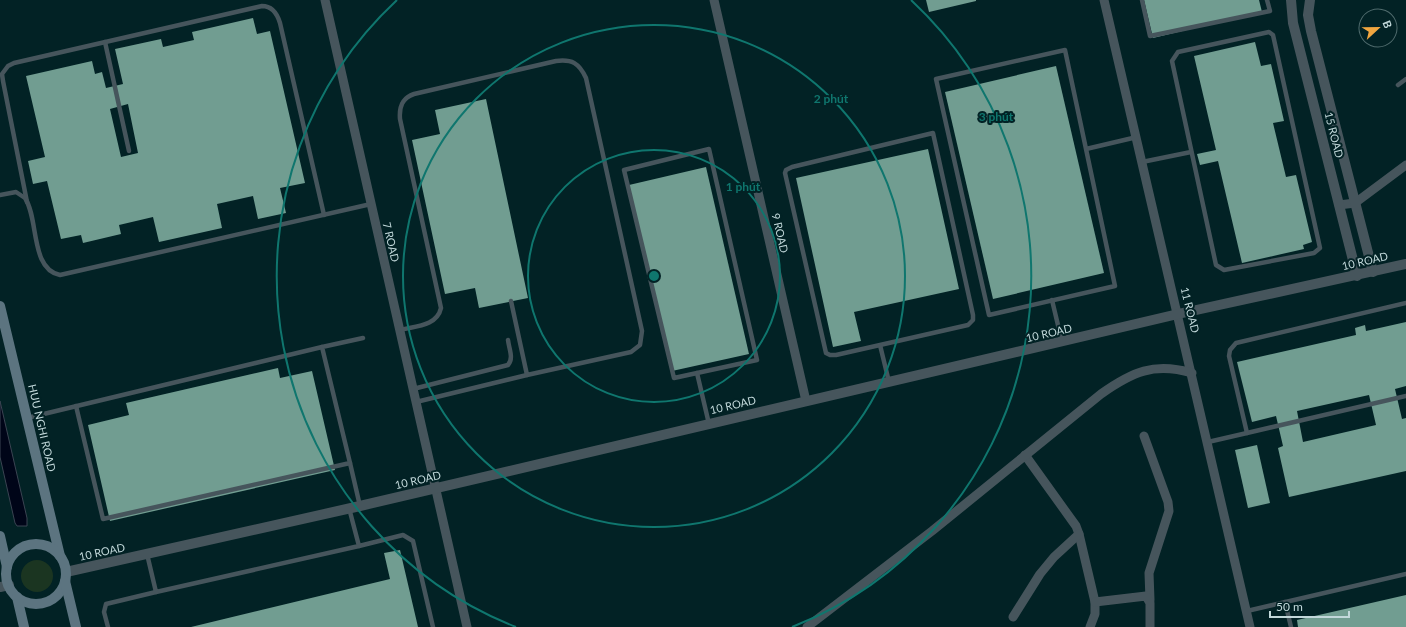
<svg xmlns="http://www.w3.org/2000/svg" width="1406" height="627" viewBox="0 0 1406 627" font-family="Lato,sans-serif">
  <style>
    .green { fill: #1b3521 }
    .water { fill: #000518; stroke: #3a4452 }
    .building { fill: #719d91; fill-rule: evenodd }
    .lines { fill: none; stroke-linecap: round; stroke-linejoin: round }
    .service { stroke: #46555c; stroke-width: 4.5 }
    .minor { stroke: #46555c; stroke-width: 9 }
    .tertiary { stroke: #46555c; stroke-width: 10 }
    .secondary { stroke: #5c7480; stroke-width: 10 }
    .ring { fill: none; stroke: #0f766e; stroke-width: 2 }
    .labels { text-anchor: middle; stroke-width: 4; stroke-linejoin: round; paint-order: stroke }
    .street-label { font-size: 11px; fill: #c2d8da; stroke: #022225 }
    .centre { fill: #0f766e; stroke: #022225; stroke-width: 2 }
    .ring-label { font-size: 12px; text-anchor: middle; font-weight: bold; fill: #0f766e; stroke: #022225; stroke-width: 4; stroke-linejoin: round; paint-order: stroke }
  </style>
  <rect width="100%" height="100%" fill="#022225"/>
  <circle class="green" cx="37" cy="576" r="16"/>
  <polygon class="water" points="0,401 27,518 27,526 17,526 15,523 0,457"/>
  <g class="building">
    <polygon points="926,0 976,0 976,1 929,12"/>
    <polygon points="1144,0 1259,0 1262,12 1153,38"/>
    <path d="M253 18 257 34 270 31 305 183 280 188 286 213 258 219 253 196 217 204 222 228 159 242 153 217 119 225 121 234 83 243 81 235 61 239 47 181 33 184 28 161 45 157 26 76 92 61 95 74 102 72 106 88 123 84 115 49 161 39 163 47 194 40 192 32ZM128 104 138 153 121 157 110 109Z"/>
    <polygon points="1255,42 1261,66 1271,64 1284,121 1273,123 1286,177 1296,175 1312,242 1303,245 1304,249 1242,263 1218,161 1200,165 1197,154 1216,150 1194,56"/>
    <polygon points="1056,66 1104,273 993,299 945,92"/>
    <polygon points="486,99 528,298 479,308 475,288 445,294 412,140 440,134 435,110"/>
    <polygon points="928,149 959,289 854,312 861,341 833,347 796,178"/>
    <polygon points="706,167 749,354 672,371 629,185"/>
    <path d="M1406 322V386L1395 389 1402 419 1406 418V471L1289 497 1278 448 1283 446 1276 416 1252 422 1237 362 1356 335 1355 328 1365 325 1366 331ZM1369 395 1376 425 1303 442 1297 411Z"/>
    <polygon points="278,368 280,378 312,371 335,470 110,521 88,425 129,415 126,403"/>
    <polygon points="1257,445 1270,503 1248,508 1235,450"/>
    <polygon points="400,550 418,627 191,627 390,579 384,553"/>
    <polygon points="1406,595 1406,627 1298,627 1297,620"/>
  </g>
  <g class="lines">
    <g class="service">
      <polyline points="1142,0 1150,36 1270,11 1267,0"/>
      <polygon points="1269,32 1273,35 1320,248 1314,253 1224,270 1216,265 1172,61 1178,52"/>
      <polyline points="105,42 129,151"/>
      <polyline points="1398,85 1406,79"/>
      <polygon points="709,149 757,360 674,378 624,170"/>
      <polyline points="1086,149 1115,286 989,315 936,79 1065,50 1086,149 1137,137"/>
      <polyline points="1142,162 1191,152"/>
      <path d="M0 195 16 192 25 198C39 219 30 269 60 275L371 204"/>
      <path d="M27 202 3 81 2 74 8 66 14 63 262 6C272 6 277 13 280 23L324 215"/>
      <polyline points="1052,300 1062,342"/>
      <polyline points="1406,303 1236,343 1230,350 1229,356 1247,433 1406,396"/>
      <path d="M400 330C416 326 437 326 441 308L400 119C399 107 402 98 414 94L556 61C572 59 579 63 586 78L642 331 640 345 631 352 527 375 511 301"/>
      <polyline points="880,345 968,325 973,320 973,315 933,133 792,167 786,170 785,173 826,353 830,355 836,355 880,345 889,382"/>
      <polyline points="697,373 709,424"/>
      <path d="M413 389 508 365C514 358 509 349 508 340"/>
      <polyline points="416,402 527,375"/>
      <polyline points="76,406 103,519 350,463 322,347 363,338"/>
      <polyline points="27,418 322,347"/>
      <polyline points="1208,442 1247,433"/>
      <polyline points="350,463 360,506"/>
      <polyline points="359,546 403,535 413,541 433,627"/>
      <polyline points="147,554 156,592 359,546 349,508"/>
      <polyline points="1285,602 1291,627"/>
      <polyline points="1247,611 1406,574"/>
      <polyline points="108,627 104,612 106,604 156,592"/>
    </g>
    <g class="minor">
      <polyline points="325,0 467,627"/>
      <polyline points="714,0 806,401"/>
      <polyline points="1104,0 1250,627"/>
      <polyline points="1339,205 1355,203 1406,165"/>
      <polyline points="1144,436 1168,502 1169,511 1149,573 1150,600"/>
      <polyline points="1025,455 1076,526 1079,534 1095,602 1095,614 1090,627"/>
      <polyline points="1095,602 1146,596 1150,603 1150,627"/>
      <polyline points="1013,617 1040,574 1054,557 1079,534"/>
      <path d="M807 627 932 531 1101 394C1132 372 1154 362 1192 373"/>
    </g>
    <g class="tertiary">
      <polyline points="1291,0 1293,23 1357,276"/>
      <polyline points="1310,0 1308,15 1311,31 1373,272"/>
      <polyline points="66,572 360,506 1178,314 1406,264"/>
      <polyline points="0,587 9,585"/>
    </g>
    <g class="secondary">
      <polyline points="0,306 60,556"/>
      <polyline points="0,536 7,567"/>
      <circle cx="36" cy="574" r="30"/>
      <polyline points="65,581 76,627"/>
      <polyline points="17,597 24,627"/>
    </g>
  </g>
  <g class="ring">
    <circle cx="654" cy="276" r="126"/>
    <circle cx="654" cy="276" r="251"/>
    <path d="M516 627A377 377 0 0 1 397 0M911 0A377 377 0 0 1 792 627"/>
  </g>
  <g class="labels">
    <g class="street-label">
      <text transform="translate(1334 135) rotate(76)" y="4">15 ROAD</text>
      <text transform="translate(780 233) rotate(77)" y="4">9 ROAD</text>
      <text transform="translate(391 242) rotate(77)" y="4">7 ROAD</text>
      <text transform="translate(1365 261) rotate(-13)" y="4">10 ROAD</text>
      <text transform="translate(1190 310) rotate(76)" y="4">11 ROAD</text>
      <text transform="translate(1049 333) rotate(-13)" y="4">10 ROAD</text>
      <text transform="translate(733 405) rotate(-13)" y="4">10 ROAD</text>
      <text transform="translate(42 428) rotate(77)" y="4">HUU NGHI ROAD</text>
      <text transform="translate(418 480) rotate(-13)" y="4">10 ROAD</text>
      <text transform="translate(102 552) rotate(-12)" y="4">10 ROAD</text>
    </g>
  </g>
  <circle cx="654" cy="276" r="6" class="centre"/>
  <g class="ring-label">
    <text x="831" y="103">2 phút</text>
    <text x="996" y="121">3 phút</text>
    <text x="743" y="191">1 phút</text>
  </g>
  <g transform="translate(1378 28) rotate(68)"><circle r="19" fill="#022225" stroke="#4f6b6d"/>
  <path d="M0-3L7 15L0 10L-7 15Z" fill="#f1a640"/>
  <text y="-6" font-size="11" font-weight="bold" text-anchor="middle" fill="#c2d8da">B</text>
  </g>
  <path d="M1270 611v6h79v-6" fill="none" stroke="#c2d8da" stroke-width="2"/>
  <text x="1276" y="611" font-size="12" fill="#c2d8da" stroke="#022225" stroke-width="3" paint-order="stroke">50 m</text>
</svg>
